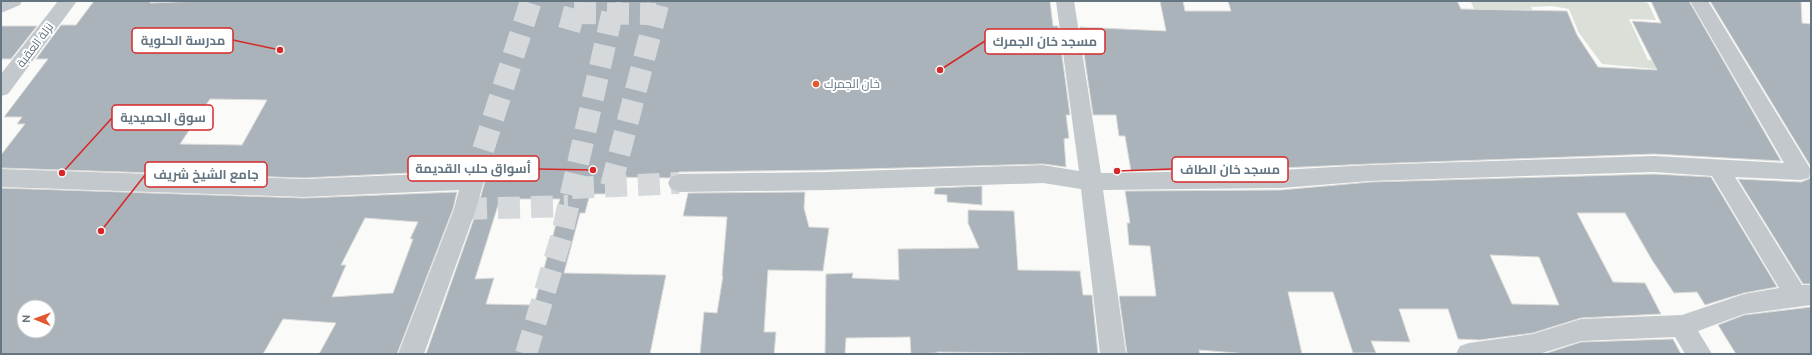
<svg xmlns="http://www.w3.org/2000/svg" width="1812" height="355" viewBox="0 0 1812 355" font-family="Ubuntu,Cairo,sans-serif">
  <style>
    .green { fill: #dadfd7 }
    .building { fill: #aab3b9; stroke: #dcdcda; fill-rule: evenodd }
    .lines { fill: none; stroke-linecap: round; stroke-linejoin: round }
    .street-tunnel { stroke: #d5d9db; stroke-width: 22; stroke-dasharray: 22 11; stroke-linecap: butt }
    .street { fill: #c3c8cc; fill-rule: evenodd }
    .poi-dot { fill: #e4572e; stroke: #fff; stroke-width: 1.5 }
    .labels { text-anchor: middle; stroke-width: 4; stroke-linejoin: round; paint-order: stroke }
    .street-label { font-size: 12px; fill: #657683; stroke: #fff }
    .poi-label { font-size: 12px; fill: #657683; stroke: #fff; text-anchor: start }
    .leader { fill: none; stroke: #d62828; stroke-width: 1.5 }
    .callout-dot { fill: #d62828; stroke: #fff; stroke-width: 1.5 }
    .callout { fill: #fff; stroke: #d62828; stroke-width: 1.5 }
    .callout-label { font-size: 13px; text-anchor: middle; font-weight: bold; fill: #657683 }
  </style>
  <rect width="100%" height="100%" fill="#fafaf8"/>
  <polygon class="green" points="1468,1 1640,1 1648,3 1656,20 1629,19 1648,60 1726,66 1731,76 1602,64 1579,33 1569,9 1552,6 1531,7 1532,10 1474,9 1471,2"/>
  <g class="building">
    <path d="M94 1H151L150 3 201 1H1050L1053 26H1058L1070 115H1066L1069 138 1064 139 1066 167 1043 164 828 170 679 172 669 178 610 177 605 194H590L585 213H580L564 273 666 275 650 354H426L477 210 485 181 482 174 473 170 304 178 1 168V155L25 124H17L22 117H4L48 59H36L61 25H76ZM210 99 267 100 242 145 180 144ZM500 199H560L556 212 559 213 534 305 486 304 494 278 475 279Z"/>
    <polygon points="1160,1 1183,1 1185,11 1231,11 1228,1 1457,1 1461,9 1567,11 1577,35 1598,67 1657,70 1632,21 1661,23 1651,1 1689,1 1781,161 1654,154 1370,164 1281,168 1131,171 1125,136 1119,136 1116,115 1093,115 1080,27 1166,31"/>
    <polygon points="1710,1 1801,1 1802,23 1811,24 1811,167"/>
    <polygon points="1,26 37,26 11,59 1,59"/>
    <path d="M1654 174 1711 177 1777 287 1744 293 1705 305 1697 292 1674 293 1652 260 1625 213H1577L1613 282 1645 283 1661 314 1581 318 1533 333 1480 340 1458 339 1448 309H1399L1410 342 1371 341 1376 353H1353L1333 292H1288L1302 354H1249L1199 350 1200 354H1127L1119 296H1156L1150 246 1129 245 1127 223H1130L1125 191 1281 190 1370 182ZM1490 255 1539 257 1559 305 1512 304Z"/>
    <polygon points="1811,176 1811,284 1803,284 1738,179 1801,182 1809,179"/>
    <polygon points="982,186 982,205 947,202 947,195 934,194 935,188"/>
    <path d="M1 188 304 198 457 192 453 209 397 354H319L336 323 283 319 263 354H1ZM365 218 418 222 410 239H413L393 293 332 297 346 265H341ZM24 307H48V331H24Z"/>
    <polygon points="805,192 804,208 809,227 829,228 823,271 768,270 764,332 776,332 774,354 700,354 704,312 717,313 723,276 722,276 727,217 683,216 688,193"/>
    <polygon points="968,210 1014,211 1018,270 1080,271 1083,295 1092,295 1098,354 937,352 937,353 911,354 910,337 846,338 845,354 825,354 826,274 853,273 852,278 899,280 898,249 979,248 968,223"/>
    <polygon points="1811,307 1811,354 1736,354 1718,325 1744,315"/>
    <polygon points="1673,339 1681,354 1544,354 1581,342"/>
  </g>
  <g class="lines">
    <g class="street-tunnel">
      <polyline points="574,13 656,14"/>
      <polyline points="569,30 577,1"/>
      <polyline points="473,181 531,1"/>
      <polyline points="611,186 659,1"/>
      <polyline points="572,188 679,183"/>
      <polyline points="465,209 568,206"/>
      <polyline points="526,354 561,238 615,1"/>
    </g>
    <g class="street">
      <polygon points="1,1 22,1 20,5 1,13"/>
      <polygon points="58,1 77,1 8,94 1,96 1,74"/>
      <polygon points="1056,1 1074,1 1101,173 1281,170 1370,165 1654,156 1784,163 1690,1 1708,1 1811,170 1809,178 1801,180 1735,177 1802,285 1811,285 1811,305 1744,314 1698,331 1712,354 1685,354 1675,337 1581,341 1539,354 1456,354 1460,346 1469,343 1533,334 1581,319 1682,315 1744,294 1779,288 1712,176 1654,172 1370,181 1281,188 1103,190 1126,354 1100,354 1081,189 1043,183 828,190 679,192 671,189 668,183 671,177 679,174 828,172 1043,165 1079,171"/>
      <polygon points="1,169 304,179 473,172 481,175 484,181 476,209 424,354 398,354 454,209 459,190 304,197 1,187"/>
    </g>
  </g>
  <circle class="poi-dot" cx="816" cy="84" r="4"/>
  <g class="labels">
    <g class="street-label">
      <text transform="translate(35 45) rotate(-53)" y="4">نزلة العقبة</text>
    </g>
    <g class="poi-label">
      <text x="824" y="88">خان الجمرك</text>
    </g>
  </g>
  <path class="leader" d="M280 50L233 40M940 70L985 41M62 173L112 118M593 170L539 169M1117 171L1172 169M101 231L145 175"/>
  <g class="callout-dot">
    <circle cx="280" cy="50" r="4"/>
    <circle cx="940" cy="70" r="4"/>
    <circle cx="62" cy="173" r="4"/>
    <circle cx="593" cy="170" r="4"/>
    <circle cx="1117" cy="171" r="4"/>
    <circle cx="101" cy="231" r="4"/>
  </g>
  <g class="callout">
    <rect x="132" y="28" width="101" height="25" rx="4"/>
    <rect x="985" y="29" width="120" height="25" rx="4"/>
    <rect x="112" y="105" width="101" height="25" rx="4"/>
    <rect x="408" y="156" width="131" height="25" rx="4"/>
    <rect x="1172" y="157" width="116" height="25" rx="4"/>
    <rect x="145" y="162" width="122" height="25" rx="4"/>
  </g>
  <g class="callout-label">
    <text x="183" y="45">مدرسة الحلوية</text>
    <text x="1045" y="46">مسجد خان الجمرك</text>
    <text x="163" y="122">سوق الحميدية</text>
    <text x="473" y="173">أسواق حلب القديمة</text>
    <text x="1230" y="174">مسجد خان الطاف</text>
    <text x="206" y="179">جامع الشيخ شريف</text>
  </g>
  <rect width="1812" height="355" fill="none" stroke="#657683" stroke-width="4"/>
  <g transform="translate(36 319) rotate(271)"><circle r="19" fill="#ffffff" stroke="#c1c8cd"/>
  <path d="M0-3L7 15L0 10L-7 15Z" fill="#e4572e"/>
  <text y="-6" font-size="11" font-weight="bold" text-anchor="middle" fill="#657683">N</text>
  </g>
</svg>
